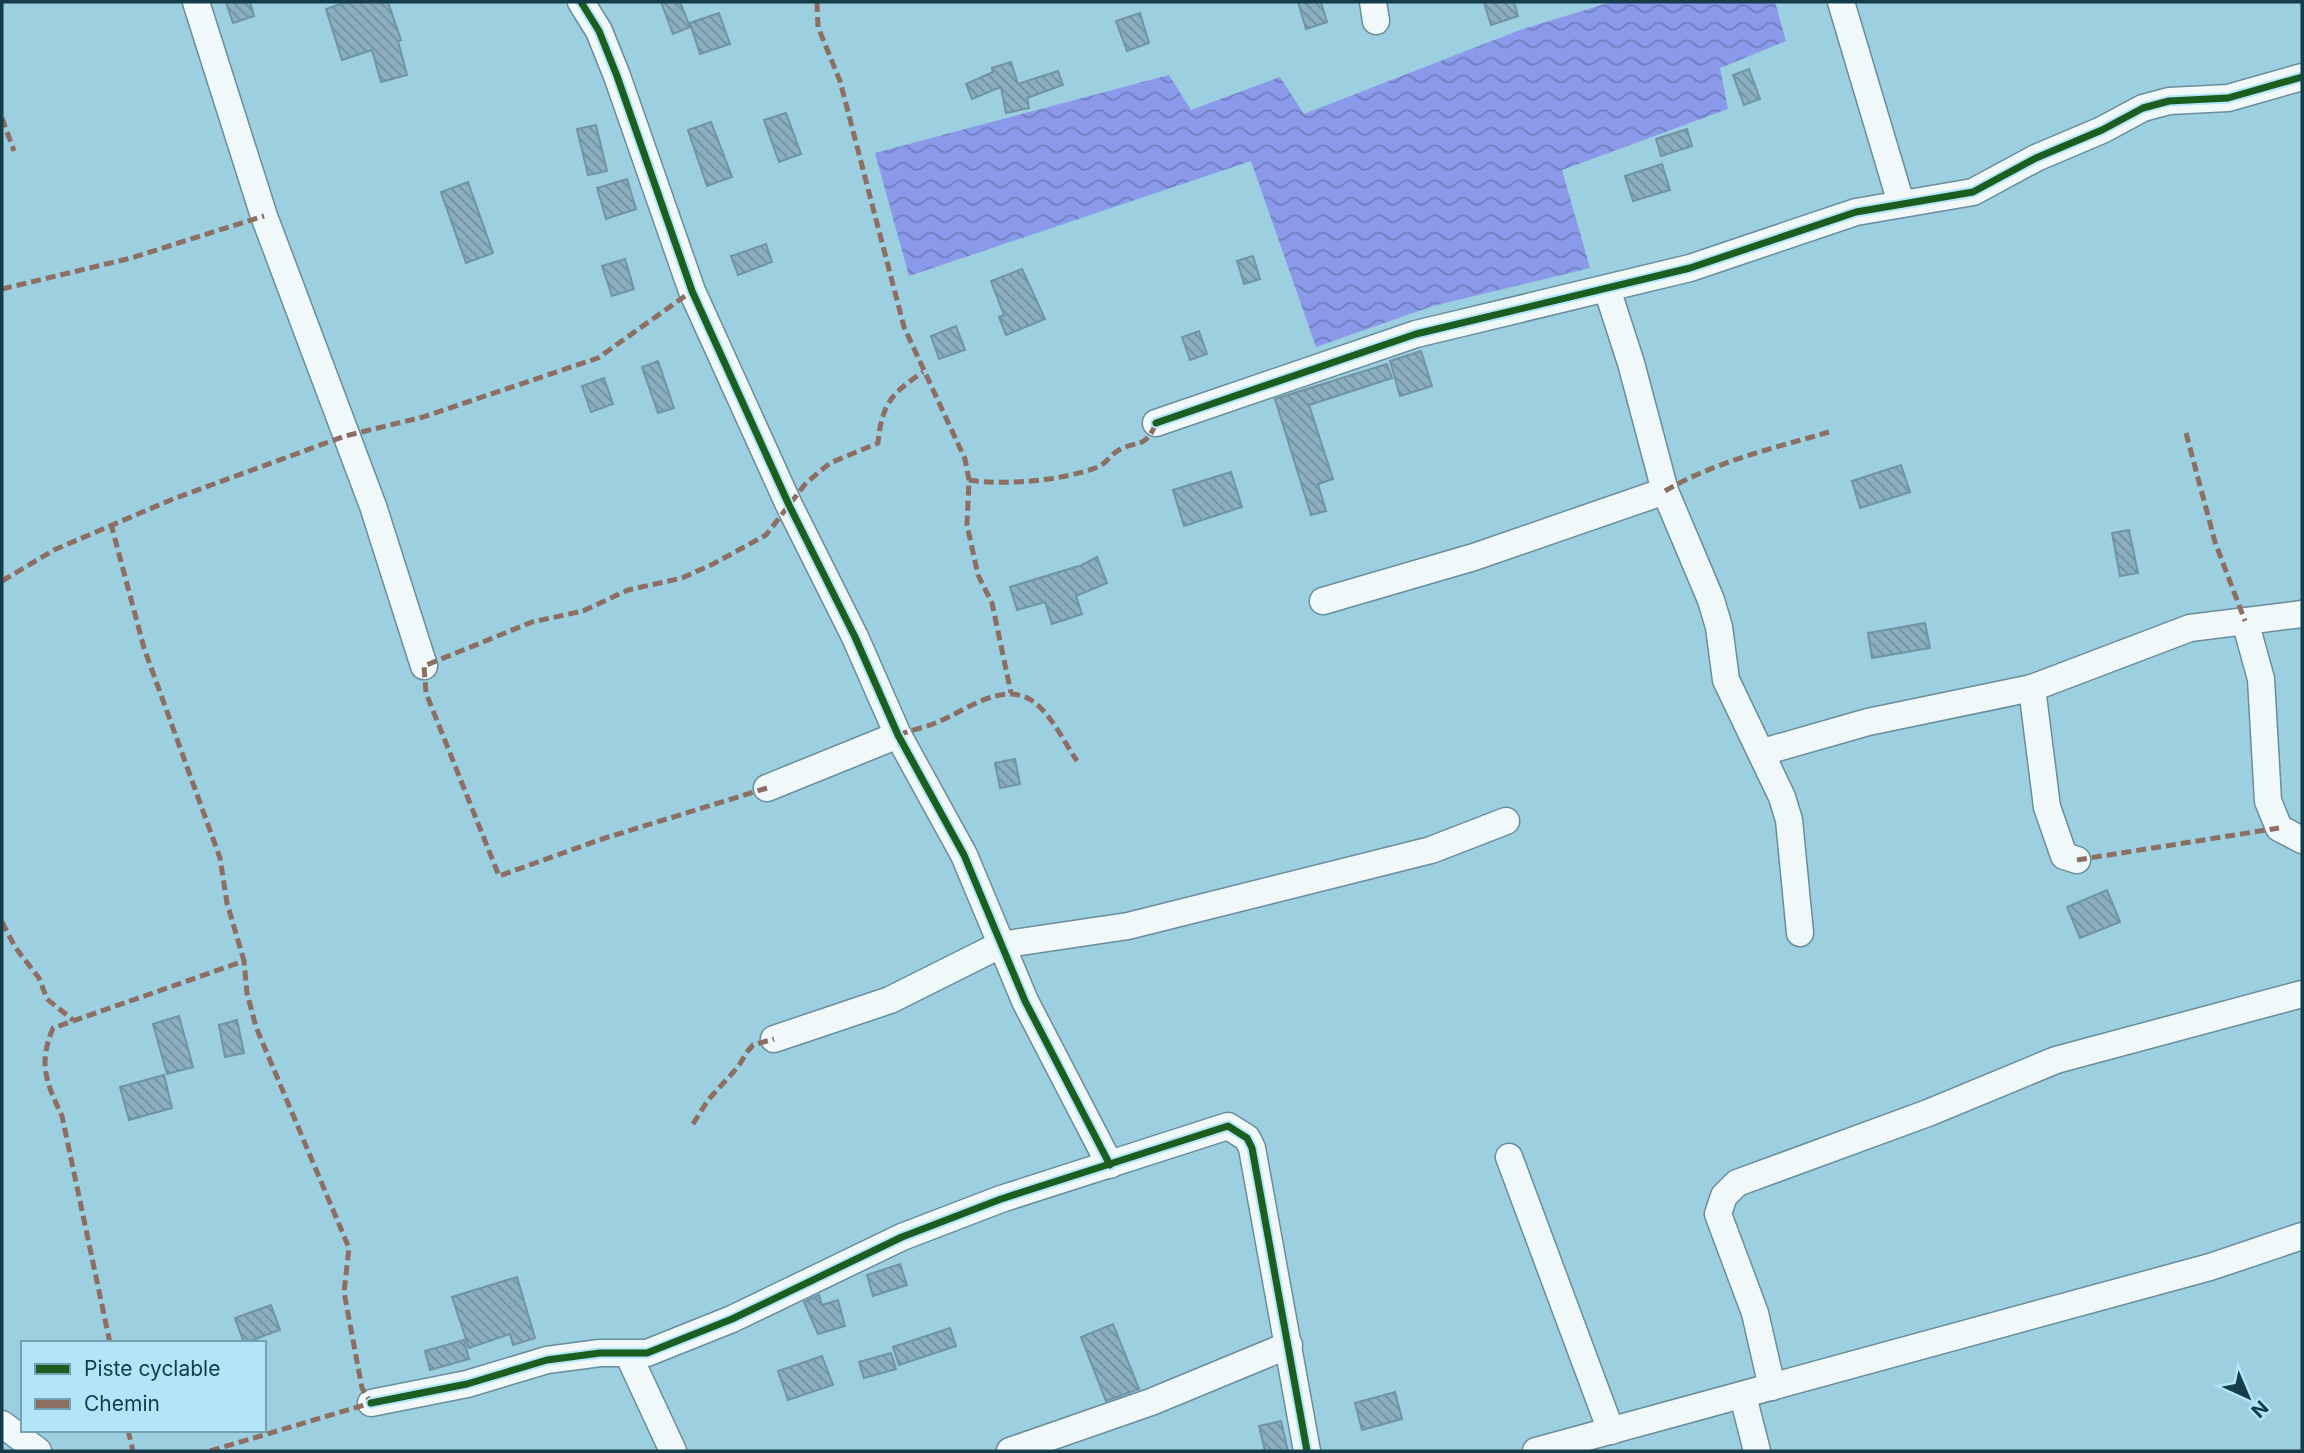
<svg xmlns="http://www.w3.org/2000/svg" width="2304" height="1453" viewBox="0 0 2304 1453" font-family="Inter,sans-serif">
  <style>
    .water { fill: url(#water-waves) }
    .building { fill: url(#building-back-hatch); stroke: #7094a4; stroke-width: 2 }
    .lines { fill: none; stroke-linecap: round; stroke-linejoin: round }
    .minor-casing { stroke: #698e9a; stroke-width: 29 }
    .minor { stroke: #f0f8fa; stroke-width: 26 }
    .quiet { stroke: #8d6e63; stroke-width: 5; stroke-dasharray: 10 5; stroke-linecap: butt }
    .cycleway-casing { stroke: #b1e5f7; stroke-width: 11 }
    .cycleway { stroke: #1b5e20; stroke-width: 7 }
  </style>
  <defs>
    <pattern id="water-waves" width="16" height="10" patternUnits="userSpaceOnUse" patternTransform="scale(1.75)"><rect width="16" height="10" fill="#8a99ea"/><path d="M0 5q4-4 8 0t8 0" fill="none" stroke="#707ec0"/></pattern>
    <pattern id="building-back-hatch" width="6" height="6" patternUnits="userSpaceOnUse" patternTransform="scale(1.75)"><rect width="6" height="6" fill="#8cafc0"/><path d="M-1 5l2 2M0 0l6 6M5-1l2 2" fill="none" stroke="#71909e"/></pattern>
  </defs>
  <rect width="100%" height="100%" fill="#9ccfe0"/>
  <polygon class="water" points="1611,2 1775,2 1786,41 1720,68 1728,109 1562,170 1590,268 1433,306 1316,347 1251,161 909,276 875,153 1169,75 1191,110 1280,77 1304,114 1520,30"/>
  <g class="building">
    <polygon points="226,2 250,2 254,16 233,23"/>
    <polygon points="346,2 388,2 401,40 398,41 407,75 381,82 372,50 342,60 326,9"/>
    <polygon points="661,2 680,2 690,27 673,34"/>
    <polygon points="1298,2 1321,2 1327,22 1306,29"/>
    <polygon points="1484,2 1514,2 1518,16 1491,25"/>
    <polygon points="719,13 730,44 700,54 690,23"/>
    <polygon points="1140,13 1149,43 1127,51 1116,21"/>
    <polygon points="1011,62 1018,84 1058,71 1063,85 1027,98 1029,108 1006,113 1001,87 972,99 966,84 993,72 992,68"/>
    <polygon points="1749,69 1760,99 1744,105 1733,75"/>
    <polygon points="786,113 801,154 779,162 764,120"/>
    <polygon points="711,122 732,177 707,186 688,130"/>
    <polygon points="596,125 607,171 588,175 577,129"/>
    <polygon points="1687,129 1692,146 1661,156 1656,139"/>
    <polygon points="1662,164 1670,190 1633,201 1625,176"/>
    <polygon points="627,179 636,209 606,219 597,188"/>
    <polygon points="468,182 493,253 466,263 441,192"/>
    <polygon points="766,244 772,262 738,275 731,256"/>
    <polygon points="1253,256 1260,279 1244,284 1237,261"/>
    <polygon points="625,259 634,289 612,296 602,266"/>
    <polygon points="1022,269 1045,319 1006,335 999,317 1004,315 991,281"/>
    <polygon points="956,326 965,350 939,359 931,336"/>
    <polygon points="1199,331 1207,354 1190,360 1182,337"/>
    <polygon points="1421,351 1432,386 1400,396 1390,361"/>
    <polygon points="658,361 674,408 658,413 642,367"/>
    <polygon points="1387,364 1392,378 1309,405 1333,479 1318,484 1326,511 1311,515 1275,399"/>
    <polygon points="604,378 613,404 591,412 582,386"/>
    <polygon points="1901,465 1910,492 1860,508 1852,481"/>
    <polygon points="1231,472 1242,507 1184,526 1173,490"/>
    <polygon points="2129,530 2138,573 2120,576 2112,533"/>
    <polygon points="1097,557 1107,583 1076,596 1082,614 1052,624 1045,602 1017,610 1010,587 1082,565"/>
    <polygon points="1925,623 1930,648 1872,658 1868,633"/>
    <polygon points="1015,759 1020,784 1000,788 995,763"/>
    <polygon points="2107,890 2120,922 2080,938 2067,907"/>
    <polygon points="179,1016 193,1067 167,1074 153,1024"/>
    <polygon points="237,1020 244,1053 225,1057 219,1025"/>
    <polygon points="164,1075 172,1108 129,1120 120,1087"/>
    <polygon points="900,1264 907,1285 873,1296 867,1275"/>
    <polygon points="517,1277 535,1338 513,1345 510,1334 469,1348 452,1297"/>
    <polygon points="819,1295 822,1305 838,1300 845,1326 818,1334 804,1302"/>
    <polygon points="271,1305 280,1330 244,1343 235,1318"/>
    <polygon points="1113,1324 1139,1389 1106,1401 1081,1337"/>
    <polygon points="950,1328 956,1346 899,1365 893,1347"/>
    <polygon points="464,1340 469,1359 430,1370 425,1351"/>
    <polygon points="891,1353 896,1369 864,1378 859,1362"/>
    <polygon points="822,1356 833,1385 788,1400 778,1371"/>
    <polygon points="1395,1392 1402,1419 1362,1430 1355,1403"/>
    <polygon points="1281,1421 1288,1451 1265,1451 1259,1426"/>
  </g>
  <g class="lines">
    <g class="minor-casing">
      <g id="minor">
        <polyline points="196,2 264,216 373,506 424,666"/>
        <polyline points="581,2 599,31 617,76 692,291 789,505 855,637 898,735 964,855 1025,1001 1110,1165"/>
        <polyline points="1373,2 1376,21"/>
        <polyline points="1841,2 1901,203"/>
        <polyline points="1607,289 1631,363 1665,491 1711,600 1719,627 1726,680 1782,797 1789,820 1800,933"/>
        <polyline points="1156,423 1416,334 1690,268 1856,212 1973,192 2036,158 2102,130 2143,108 2169,101 2228,98 2302,77"/>
        <polyline points="1323,601 1474,557 1665,491"/>
        <polyline points="2245,621 2261,679 2268,801 2279,828 2302,840"/>
        <polyline points="2032,688 2047,807 2064,856 2077,860"/>
        <polyline points="1763,752 1868,722 2032,688 2190,628 2302,614"/>
        <polyline points="767,788 898,735"/>
        <polyline points="774,1039 890,1000 1000,945 1128,926 1431,850 1506,821"/>
        <polyline points="1509,1157 1611,1431"/>
        <polyline points="628,1354 673,1451"/>
        <polyline points="1772,1387 1755,1313 1718,1214 1724,1196 1737,1183 1928,1113 2056,1060 2302,994"/>
        <polyline points="1743,1396 1757,1451"/>
        <polyline points="371,1403 467,1384 547,1360 600,1353 647,1353 732,1319 902,1237 1001,1199 1228,1126 1247,1138 1252,1148 1307,1451"/>
        <polyline points="2,1424 38,1451"/>
        <polyline points="1010,1451 1151,1402 1289,1345"/>
        <polyline points="1536,1451 2210,1267 2302,1236"/>
      </g>
    </g>
    <use href="#minor" class="minor"/>
    <g class="quiet">
      <polyline points="817,2 818,27 840,81 904,327 965,459 969,480 967,525 978,575 992,603 1011,693"/>
      <polyline points="2,118 14,151"/>
      <polyline points="2,289 131,258 264,216"/>
      <polyline points="2186,433 2215,542 2245,621"/>
      <path d="M969 480C1005 486 1065 480 1098 467 1107 463 1111 454 1119 450 1139 439 1145 450 1156 423"/>
      <path d="M1665 491C1714 462 1774 448 1829 432"/>
      <polyline points="2,581 54,550 173,499 345,436 423,417 598,358 692,291"/>
      <path d="M898 735C912 730 927 727 940 721 966 710 1002 682 1031 700 1051 713 1064 742 1077 761"/>
      <path d="M767 788 602 839 499 876 426 693 424 666 532 622 583 611 628 590 682 578 713 564 766 535 806 483 830 463 878 443C882 403 892 393 923 372"/>
      <polyline points="2077,860 2279,828"/>
      <polyline points="2,922 15,947 39,978 47,999 73,1020"/>
      <polyline points="693,1124 708,1100 738,1067 747,1052 753,1045 774,1039"/>
      <path d="M110 1343 62 1116C46 1082 38 1064 53 1028L244 961 227 903 220 858 144 648 111 524"/>
      <polyline points="128,1430 133,1451"/>
      <polyline points="210,1451 371,1403 362,1388 344,1292 349,1248 256,1027 247,993 244,961"/>
    </g>
    <g class="cycleway-casing">
      <g id="cycleway">
        <polyline points="581,2 599,31 617,76 692,291 789,505 855,637 898,735 964,855 1025,1001 1110,1165"/>
        <polyline points="1156,423 1416,334 1690,268 1856,212 1973,192 2036,158 2102,130 2143,108 2169,101 2228,98 2302,77"/>
        <polyline points="371,1403 467,1384 547,1360 600,1353 647,1353 732,1319 902,1237 1001,1199 1228,1126 1247,1138 1252,1148 1307,1451"/>
      </g>
    </g>
    <use href="#cycleway" class="cycleway"/>
  </g>
  <rect width="2304" height="1453" fill="none" stroke="#143c49" stroke-width="7"/>
  <rect x="21" y="1341" width="245" height="91" fill="#b1e5f7" stroke="#72a1b1" stroke-width="2"/>
  <rect x="35" y="1364" width="35" height="10" fill="#1b5e20" stroke="#72a1b1" stroke-width="2"/>
  <text x="84" y="1376" font-size="21" fill="#143c49">Piste cyclable</text>
  <rect x="35" y="1399" width="35" height="10" fill="#8d6e63" stroke="#72a1b1" stroke-width="2"/>
  <text x="84" y="1411" font-size="21" fill="#143c49">Chemin</text>
  <g transform="translate(2248 1397) rotate(136)" stroke="#b1e5f7" stroke-width="5" paint-order="stroke">
  <path d="M0-5L12 26L0 18L-12 26Z" fill="#143c49"/>
  <text y="-10" font-size="19" font-weight="bold" text-anchor="middle" fill="#143c49">N</text>
  </g>
</svg>
